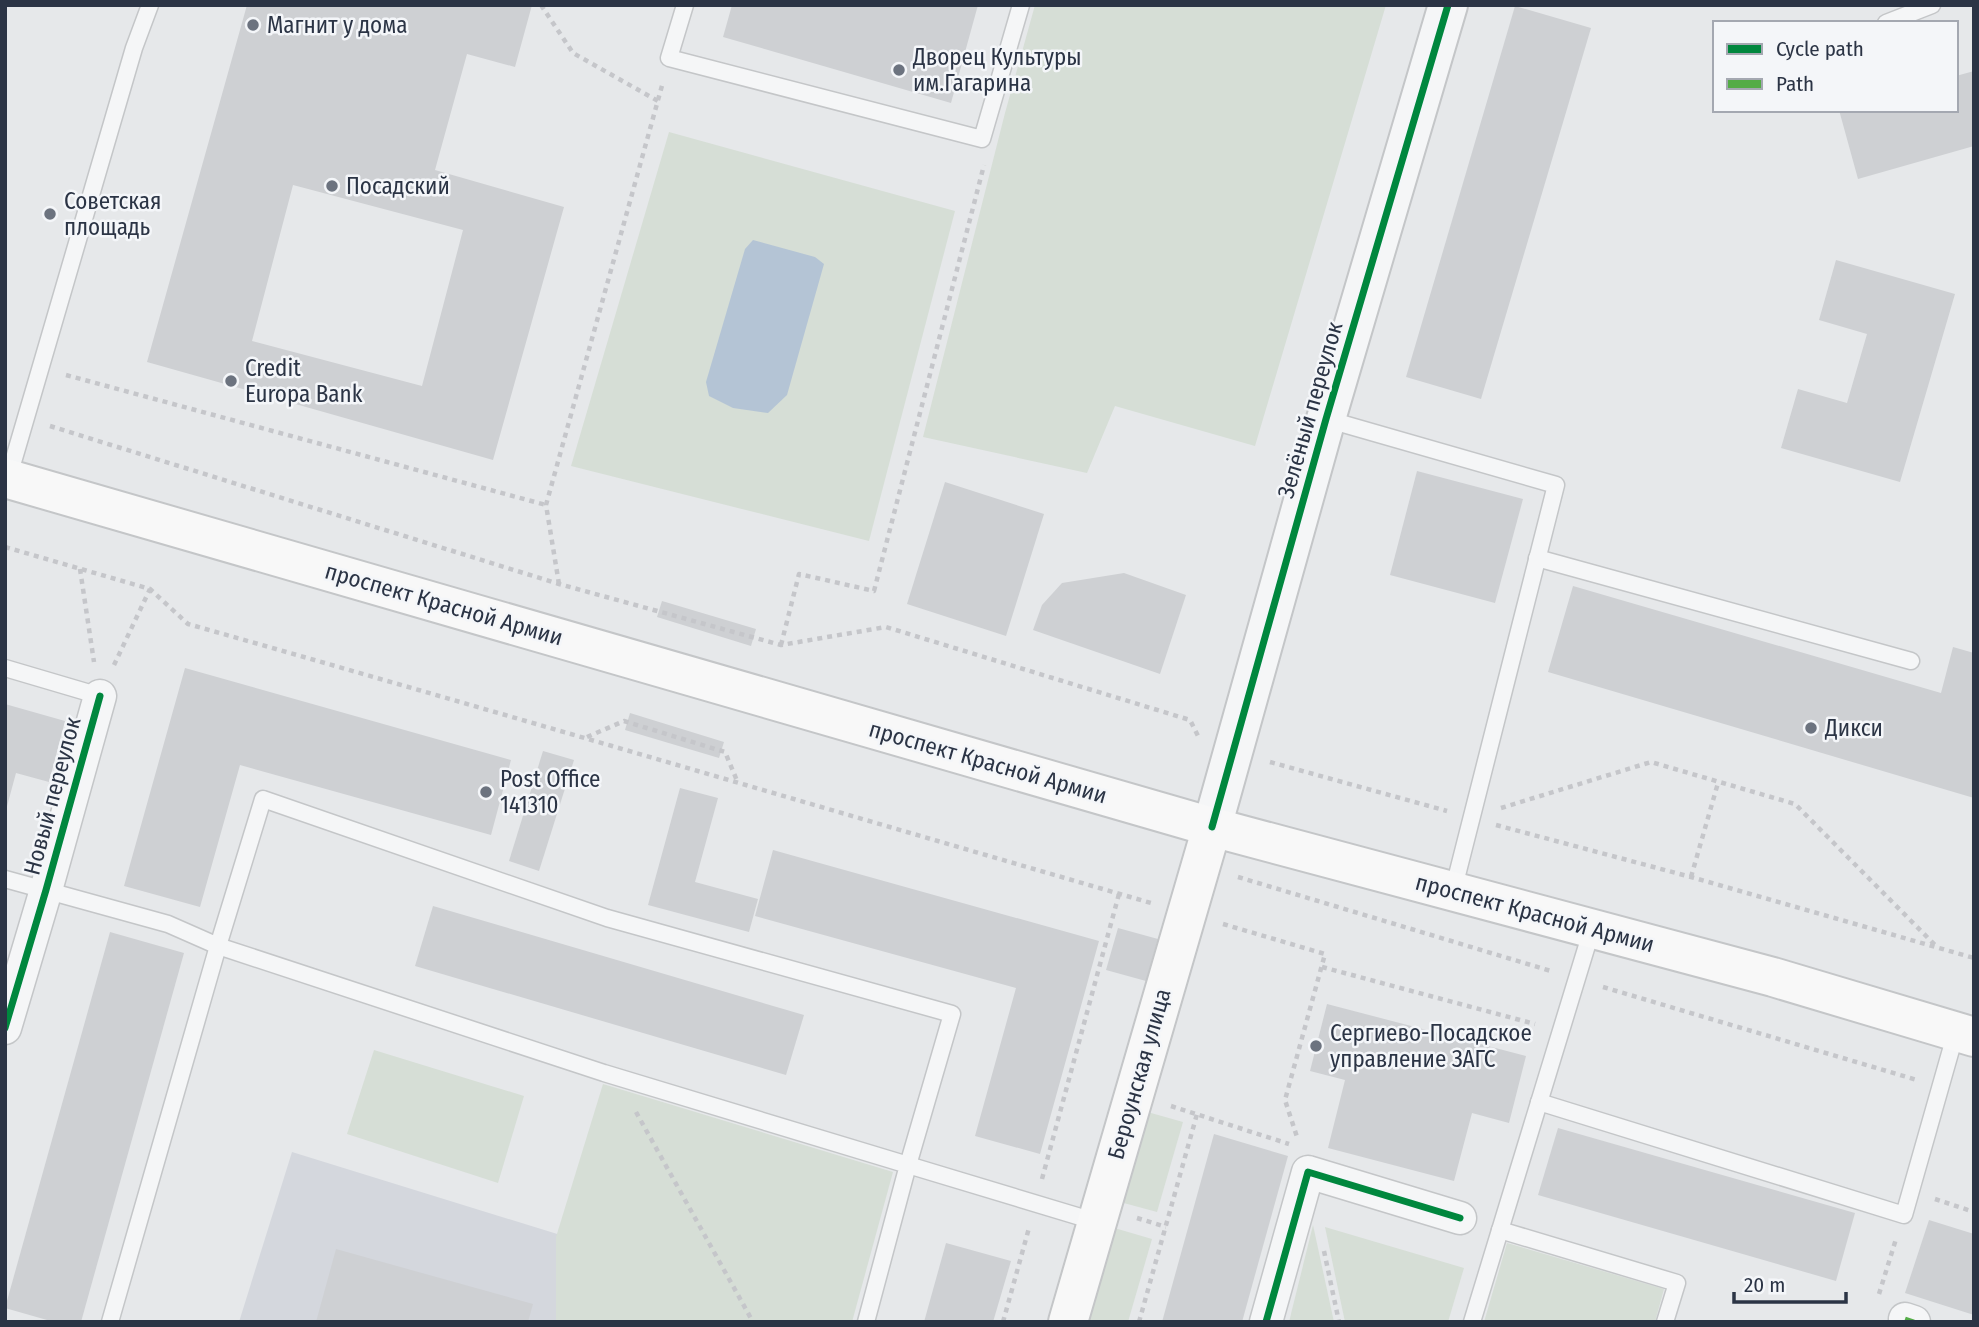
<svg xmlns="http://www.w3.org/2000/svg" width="1979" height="1327" viewBox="0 0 1979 1327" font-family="'Fira Sans Condensed',sans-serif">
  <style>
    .built { fill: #d4d7dd }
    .green { fill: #d6ded6 }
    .water { fill: #b4c4d5 }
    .building { fill: #ced0d3; fill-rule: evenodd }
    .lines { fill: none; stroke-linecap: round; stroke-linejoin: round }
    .service-casing { stroke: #c4c6c8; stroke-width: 19 }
    .minor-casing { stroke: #c4c6c8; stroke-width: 35 }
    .tertiary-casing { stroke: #c4c6c8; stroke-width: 42 }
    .secondary-casing { stroke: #c4c6c8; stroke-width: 42 }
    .path { stroke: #c5c6ca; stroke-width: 4.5; stroke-dasharray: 5 5; stroke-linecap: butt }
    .service { stroke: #f5f6f7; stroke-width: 16 }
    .minor { stroke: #f5f6f7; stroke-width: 32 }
    .tertiary { stroke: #f5f6f7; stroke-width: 38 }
    .secondary { stroke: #f8f8f8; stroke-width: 38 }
    .quiet { stroke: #54ac47; stroke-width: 5; stroke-dasharray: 10 5; stroke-linecap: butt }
    .cycleway-casing { stroke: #f4f6f9; stroke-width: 11 }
    .cycleway { stroke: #00873e; stroke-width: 7 }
    .poi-dot { fill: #6c737f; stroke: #f4f6f9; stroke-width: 2.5 }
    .labels { text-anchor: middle; stroke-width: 5; stroke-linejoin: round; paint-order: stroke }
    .poi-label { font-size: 23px; fill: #2b3445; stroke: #f4f6f9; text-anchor: start }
    .street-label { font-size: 23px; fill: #2b3445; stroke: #f4f6f9 }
  </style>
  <rect width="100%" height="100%" fill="#e6e8ea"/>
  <polygon class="built" points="292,1152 693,1276 679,1322 239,1322"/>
  <g class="green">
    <polygon points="1035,5 1386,5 1255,446 1115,406 1087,473 923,437 1005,113"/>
    <polygon points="669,132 955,211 869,541 571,466"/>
    <polygon points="374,1050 524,1096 498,1183 347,1134"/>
    <polygon points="603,1084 893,1172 852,1322 556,1322 556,1237"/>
    <polygon points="1144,1111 1183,1122 1157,1212 1120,1202"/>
    <polygon points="1313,1225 1334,1322 1289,1322"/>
    <polygon points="1111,1227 1152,1239 1128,1322 1083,1322"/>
    <polygon points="1325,1227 1464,1268 1448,1322 1345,1322"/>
    <polygon points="1507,1243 1664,1289 1655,1322 1484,1322"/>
  </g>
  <polygon class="water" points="753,240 815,257 824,264 787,395 768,413 733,408 709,396 706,382 745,249"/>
  <g class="building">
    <path d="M247 5H532L515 67 467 54 435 170 564 207 493 460 147 362ZM293 185 463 230 422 386 252 341Z"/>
    <polygon points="732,5 978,5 951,103 723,37"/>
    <polygon points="1515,6 1591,28 1481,399 1406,377"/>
    <polygon points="1974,71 1974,146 1858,179 1839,110 1956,110 1956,76"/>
    <polygon points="1836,260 1955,294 1900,482 1781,448 1798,389 1847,403 1867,334 1819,320"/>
    <polygon points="1417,471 1523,499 1495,603 1390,575"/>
    <polygon points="945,482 1044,514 1006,636 907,604"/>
    <polygon points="1124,573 1186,595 1160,674 1033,630 1042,605 1062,583"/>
    <polygon points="1573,586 1941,693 1953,647 1974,653 1974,798 1548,672"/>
    <polygon points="662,601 756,629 751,646 657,617"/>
    <polygon points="185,668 511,760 491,835 240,765 200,907 124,886"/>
    <polygon points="5,704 65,721 49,782 16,773 6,810"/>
    <polygon points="630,713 724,742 719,758 625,730"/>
    <polygon points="543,751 574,760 539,871 509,861"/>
    <polygon points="680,788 718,798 695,882 758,899 749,932 648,905"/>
    <polygon points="773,850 1099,941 1040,1154 975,1136 1016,988 755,916"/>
    <polygon points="433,906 804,1015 786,1075 415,966"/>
    <polygon points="1118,928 1158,939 1146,981 1106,970"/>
    <polygon points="110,932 184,953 81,1322 54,1322 5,1308"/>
    <polygon points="1327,1004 1526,1056 1509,1123 1472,1113 1454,1181 1328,1148 1345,1080 1310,1071"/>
    <polygon points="1558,1128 1855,1213 1836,1281 1538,1195"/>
    <polygon points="1214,1134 1288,1156 1242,1322 1162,1322"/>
    <polygon points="1929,1220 1974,1234 1974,1315 1905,1293"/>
    <polygon points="946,1243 1011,1261 993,1322 924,1322"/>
    <polygon points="336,1249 533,1304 528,1322 316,1322"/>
  </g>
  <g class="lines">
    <g class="service-casing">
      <g id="service">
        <polyline points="685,5 669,58 982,139 1021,5"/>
        <polyline points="1886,23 1932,5"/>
        <polyline points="1326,419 1556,485 1453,891"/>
        <polyline points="8,479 134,48 150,5"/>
        <polyline points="1537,558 1911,661"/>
        <polyline points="5,668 100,696"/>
        <polyline points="5,879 168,924 218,946 263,799 607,918 952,1014 908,1165 1097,1222"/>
        <polyline points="1539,1102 1904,1215 1956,1032"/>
        <polyline points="1500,1230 1677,1283 1665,1322"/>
        <polyline points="110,1322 218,946 604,1073 908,1165 866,1322"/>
        <polyline points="1472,1322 1592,929"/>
      </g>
    </g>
    <g class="minor-casing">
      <g id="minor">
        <polyline points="5,1028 46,890 100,696"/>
        <polyline points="1905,1319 1914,1322"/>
        <polyline points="1266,1322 1308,1172 1460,1218"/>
      </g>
    </g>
    <g class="tertiary-casing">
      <polyline id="tertiary" points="1212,827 1326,419 1448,5"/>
    </g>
    <g class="secondary-casing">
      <g id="secondary">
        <polyline points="5,478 1212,827 1773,977 1974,1037"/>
        <polyline points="1068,1322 1212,827"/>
      </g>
    </g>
    <g class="path">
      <polyline points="541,5 573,53 658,101"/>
      <polyline points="66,375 546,505"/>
      <polyline points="50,426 559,584 781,645 886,627 1190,720 1198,736"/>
      <path d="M5 547 150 589 188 624C509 715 830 810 1151 903"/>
      <polyline points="80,569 94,662"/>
      <polyline points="559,584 546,505 663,82"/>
      <polyline points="781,645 799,574 874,591 984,165"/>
      <polyline points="114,665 150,589"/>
      <polyline points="587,737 624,721 725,752 738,783"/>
      <polyline points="1270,762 1447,811"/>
      <polyline points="1501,808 1651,762 1795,804 1935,945"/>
      <polyline points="1496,825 1691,877 1974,958"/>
      <polyline points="1238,877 1551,971"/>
      <polyline points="1691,877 1718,783"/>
      <polyline points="1223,924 1325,954 1285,1100 1298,1140"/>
      <polyline points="1322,967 1535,1024"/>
      <polyline points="1603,987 1917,1080"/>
      <polyline points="1171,1106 1289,1144"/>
      <polyline points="636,1112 753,1322"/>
      <polyline points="1042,1179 1119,894"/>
      <polyline points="1935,1199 1974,1212"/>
      <polyline points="1137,1218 1166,1227"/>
      <polyline points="1324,1251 1339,1322"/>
      <polyline points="1879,1294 1896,1239"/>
      <polyline points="1003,1322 1029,1228"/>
      <polyline points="1139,1322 1197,1114"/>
    </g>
    <use href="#service" class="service"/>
    <use href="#minor" class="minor"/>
    <use href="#tertiary" class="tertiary"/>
    <use href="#secondary" class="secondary"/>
    <polyline class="quiet" points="1905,1319 1914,1322"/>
    <g class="cycleway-casing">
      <g id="cycleway">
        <polyline points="1212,827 1326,419 1448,5"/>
        <polyline points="5,1028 46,890 100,696"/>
        <polyline points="1266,1322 1308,1172 1460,1218"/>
      </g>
    </g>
    <use href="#cycleway" class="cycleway"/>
  </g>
  <g class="poi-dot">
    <circle cx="253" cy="25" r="7"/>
    <circle cx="899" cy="70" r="7"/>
    <circle cx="332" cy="186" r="7"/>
    <circle cx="50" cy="214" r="7"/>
    <circle cx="231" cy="381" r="7"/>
    <circle cx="1811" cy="728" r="7"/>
    <circle cx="486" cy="792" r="7"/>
    <circle cx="1316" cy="1046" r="7"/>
  </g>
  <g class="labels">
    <g class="poi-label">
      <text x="267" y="33">Магнит у дома</text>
      <text x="913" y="65">Дворец Культуры<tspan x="913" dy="26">им.Гагарина</tspan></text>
      <text x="346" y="194">Посадский</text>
      <text x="64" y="209">Советская<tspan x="64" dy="26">площадь</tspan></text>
      <text x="245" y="376">Credit<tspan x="245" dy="26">Europa Bank</tspan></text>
      <text x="1825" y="736">Дикси</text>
      <text x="500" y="787">Post Office<tspan x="500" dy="26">141310</tspan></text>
      <text x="1330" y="1041">Сергиево-Посадское<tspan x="1330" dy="26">управление ЗАГС</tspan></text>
    </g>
    <g class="street-label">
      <text transform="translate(1310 410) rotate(-74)" y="8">Зелёный переулок</text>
      <text transform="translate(444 604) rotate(16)" y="8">проспект Красной Армии</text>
      <text transform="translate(988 762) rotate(16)" y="8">проспект Красной Армии</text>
      <text transform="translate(52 796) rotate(-75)" y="8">Новый переулок</text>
      <text transform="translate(1535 913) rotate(15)" y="8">проспект Красной Армии</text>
      <text transform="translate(1139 1074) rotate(-74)" y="8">Бероунская улица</text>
    </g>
  </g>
  <rect width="1979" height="1327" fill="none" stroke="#2b3445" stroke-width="14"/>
  <rect x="1713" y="21" width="245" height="91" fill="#f4f6f9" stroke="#a4a8b1" stroke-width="2"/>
  <rect x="1727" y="44" width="35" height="10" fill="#00873e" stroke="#a4a8b1" stroke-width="2"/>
  <text x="1776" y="56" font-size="21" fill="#2b3445">Cycle path</text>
  <rect x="1727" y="79" width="35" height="10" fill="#54ac47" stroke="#a4a8b1" stroke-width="2"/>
  <text x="1776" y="91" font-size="21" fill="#2b3445">Path</text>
  <path d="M1734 1292v10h112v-10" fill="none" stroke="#2b3445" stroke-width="3.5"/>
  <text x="1744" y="1292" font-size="21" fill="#2b3445" stroke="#f4f6f9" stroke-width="5" paint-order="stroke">20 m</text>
</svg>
